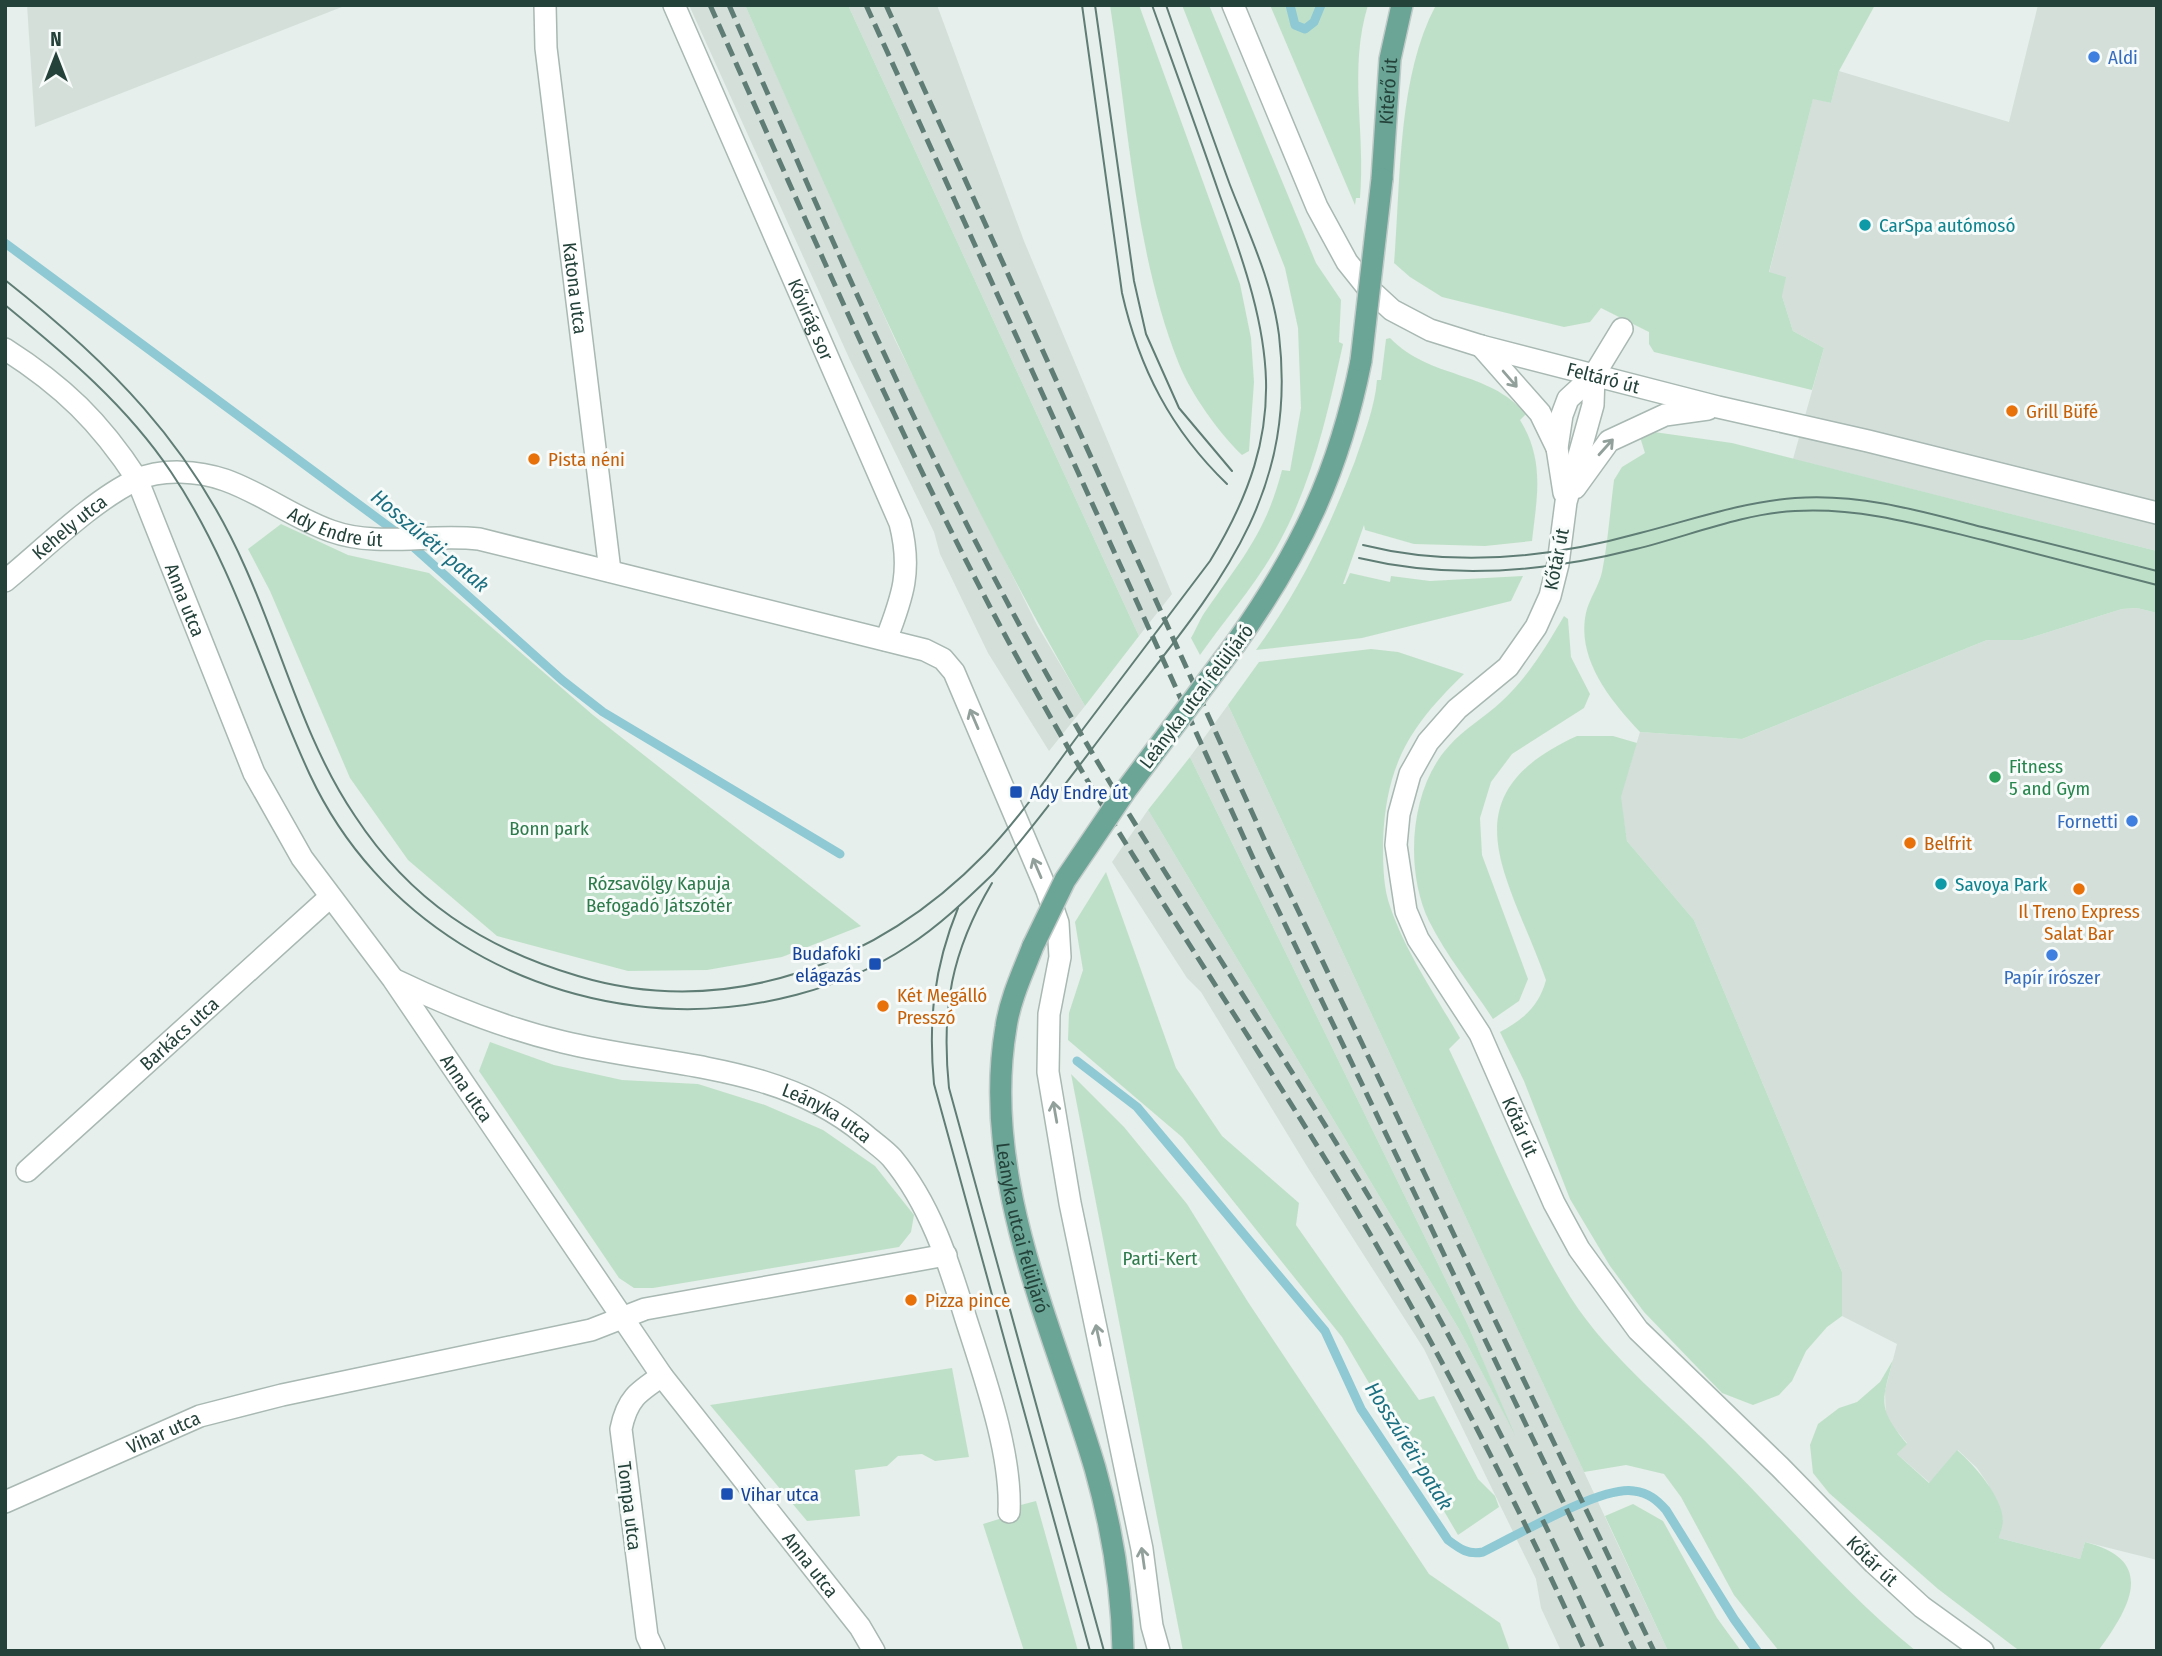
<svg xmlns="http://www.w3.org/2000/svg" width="2162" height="1656" viewBox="0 0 2162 1656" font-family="'Fira Sans Condensed',sans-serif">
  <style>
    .built { fill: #d4dfda }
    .green { fill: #bfe0c8 }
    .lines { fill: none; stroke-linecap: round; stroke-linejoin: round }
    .stream { stroke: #8ec9d4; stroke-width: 9 }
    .minor-casing { stroke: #a8b8b2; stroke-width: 24 }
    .major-casing { stroke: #c2cac8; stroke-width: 24 }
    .minor { stroke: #fff; stroke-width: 21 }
    .major { stroke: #6aa596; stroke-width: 21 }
    .tram { stroke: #5f7d75; stroke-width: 2 }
    .rail { stroke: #5f7d75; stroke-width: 5; stroke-dasharray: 14 7; stroke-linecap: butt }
    .major-bridge-casing { stroke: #c2cac8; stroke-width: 24; stroke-linecap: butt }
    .major-bridge { stroke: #6aa596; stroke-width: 21 }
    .oneway { stroke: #92a09c }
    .shop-dot { fill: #3f7fe0; stroke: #f7fbf9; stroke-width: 2.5 }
    .culture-dot { fill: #0f9aa8; stroke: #f7fbf9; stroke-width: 2.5 }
    .food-dot { fill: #e8710a; stroke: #f7fbf9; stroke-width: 2.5 }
    .leisure-dot { fill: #2e9e5b; stroke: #f7fbf9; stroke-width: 2.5 }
    .transit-dot { fill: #1a4fb4; stroke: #f7fbf9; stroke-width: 2.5 }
    .labels { text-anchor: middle; stroke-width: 6; stroke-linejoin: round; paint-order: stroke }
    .shop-label { font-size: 19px; fill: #366cbe; stroke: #f7fbf9; text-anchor: start }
    .street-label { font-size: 19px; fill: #24423a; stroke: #f7fbf9 }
    .culture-label { font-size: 19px; fill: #0d838f; stroke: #f7fbf9; text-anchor: start }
    .food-label { font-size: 19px; fill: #c56008; stroke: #f7fbf9; text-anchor: start }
    .leisure-label { font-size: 19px; fill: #27864d; stroke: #f7fbf9; text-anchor: start }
    .transit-label { font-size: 19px; fill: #164399; stroke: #f7fbf9; text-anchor: start }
    .park-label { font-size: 19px; fill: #2d7a4b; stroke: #f7fbf9 }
    .water-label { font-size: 21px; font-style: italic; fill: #1c6f80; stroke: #f7fbf9 }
  </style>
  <rect width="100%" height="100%" fill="#e6efeb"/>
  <g class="built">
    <polygon points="27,5 347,5 35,127"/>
    <polygon points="689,5 745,5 895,340 1037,625 1085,706 1049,751 988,653 940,554 934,532 850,360"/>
    <polygon points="848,5 937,5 1024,241 1172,594 1139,636"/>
    <polygon points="2038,5 2157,5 2157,551 1793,459 1824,348 1793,331 1782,296 1769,273 1813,98 1831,103 1839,71 2009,122"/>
    <polygon points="2137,608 2157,613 2157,1560 2085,1542 2080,1559 1999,1538 2003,1520 1988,1484 1977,1468 1958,1450 1930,1483 1897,1454 1907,1443 1886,1418 1885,1391 1897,1344 1842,1316 1842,1272 1694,920 1627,841 1620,798 1640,732 1742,739 1987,640 2023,640 2122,609"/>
    <polygon points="1228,705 1618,1545 1668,1651 1561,1651 1541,1608 1536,1579 1424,1349 1308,1168 1201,992 1187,978 1112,862 1148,810 1460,1331 1510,1425 1468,1325 1190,757"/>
  </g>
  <g class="green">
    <path d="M745 5H848L1139 636 1085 706C954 481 850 242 745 5Z"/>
    <path d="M1110 5H1139L1240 284 1251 338 1254 382 1249 451 1242 455C1219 433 1191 394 1179 364 1135 254 1128 122 1110 5Z"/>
    <path d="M1182 5H1209L1316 263 1341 300 1339 342 1343 344C1328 412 1313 480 1280 541 1258 582 1227 617 1200 655L1191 638C1197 628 1200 618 1207 609 1242 559 1266 532 1282 470L1290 471 1301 408 1298 328 1285 268Z"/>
    <path d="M1270 5H1368C1348 70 1366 132 1360 198H1356L1355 205Z"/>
    <path d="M1436 5H1875L1839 71 1831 103 1813 99 1769 272 1786 277 1782 296 1793 331 1824 348 1812 390 1654 352 1649 344V332L1601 308 1590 322 1564 327 1442 297 1410 277 1394 263C1401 181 1397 78 1436 5Z"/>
    <path d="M1390 338C1431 380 1487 369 1526 414L1520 420C1545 460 1537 497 1532 541L1485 546 1414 544 1365 530 1364 525 1343 584H1345L1350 573 1390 582 1391 576 1430 581 1523 576 1511 601 1362 638 1256 650C1299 591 1329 529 1355 461 1364 435 1375 406 1377 380H1381L1386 339Z"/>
    <path d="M1654 432 1732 443 2157 551V613L2137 608 2122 609 2023 640H1987L1742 739 1640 732C1611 701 1576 659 1586 613 1589 599 1599 586 1602 572 1608 542 1610 511 1614 480L1622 467 1645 453 1640 437Z"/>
    <polygon points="281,524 348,555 429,573 593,715 861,926 782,957 707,970 628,971 497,936 408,860 350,778 270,591 248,549"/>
    <path d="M1564 616 1568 619 1571 657 1590 694 1584 708 1512 754 1491 782 1480 818 1482 855 1528 979 1519 1001 1493 1019C1472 987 1446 955 1429 921 1404 869 1410 788 1449 746 1464 729 1485 717 1501 702 1528 677 1546 647 1564 616Z"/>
    <path d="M1371 649 1398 652 1464 674C1410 726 1386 764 1383 841 1383 859 1383 882 1388 900 1403 949 1435 994 1460 1038L1449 1049C1489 1132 1522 1220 1571 1298 1611 1360 1673 1407 1724 1460 1788 1524 1845 1594 1916 1651H1779L1734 1595 1681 1497 1664 1474 1626 1465 1584 1472 1228 705 1259 662Z"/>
    <path d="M1577 736H1613L1637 743 1621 797 1627 841 1694 920 1842 1272V1316L1827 1327 1806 1351 1792 1381 1779 1395 1753 1405 1722 1393 1644 1312 1610 1266 1570 1199 1524 1081 1500 1032C1524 1019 1539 1006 1546 980 1510 877 1443 797 1577 736Z"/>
    <polygon points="1190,757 1468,1325 1515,1435 1460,1331 1148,810"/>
    <polygon points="1106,872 1176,1068 1222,1136 1299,1203 1296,1225 1419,1400 1434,1396 1478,1479 1495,1496 1499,1507 1458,1535 1342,1337 1182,1137 1068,1040 1069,1013 1083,970 1075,922"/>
    <polygon points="490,1042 554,1065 622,1080 698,1084 765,1105 823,1130 875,1166 914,1215 911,1232 899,1247 653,1288 634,1288 619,1278 479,1071"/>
    <polygon points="1071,1074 1124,1127 1187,1204 1248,1302 1429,1574 1500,1623 1510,1651 1183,1651"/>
    <path d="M1893 1360C1881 1404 1878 1408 1907 1444L1897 1454 1929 1483 1957 1450C1974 1465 2003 1497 2003 1521 2003 1526 2000 1533 1999 1538L2080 1559 2085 1542C2157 1560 2131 1606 2098 1651L2017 1649 1938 1589 1829 1493 1813 1473 1810 1445 1818 1424 1839 1408 1857 1402 1880 1382Z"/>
    <polygon points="952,1368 969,1457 935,1461 922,1454 898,1456 887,1466 855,1470 860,1516 807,1521 710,1405"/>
    <polygon points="1036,1501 1078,1651 1024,1651 983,1524 1012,1515 1013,1507"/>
    <polygon points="1633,1504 1663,1521 1717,1618 1741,1651 1668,1651 1605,1516"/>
  </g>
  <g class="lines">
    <g class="stream">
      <polyline points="1290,5 1295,25 1305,29 1314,22 1321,5"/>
      <polyline points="5,243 400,535 562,680 603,712 840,854"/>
      <path d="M1077 1061 1137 1107 1325 1331 1361 1409 1448 1540C1460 1549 1468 1555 1483 1552 1516 1536 1602 1485 1634 1491 1649 1493 1657 1500 1666 1510L1734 1619 1757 1651"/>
    </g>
    <g class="minor-casing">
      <g id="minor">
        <path id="s1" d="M545 5 546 48 610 571"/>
        <path id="s2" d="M674 5 900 523C912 570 903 596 886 640"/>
        <path id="s3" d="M1233 5 1317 207 1347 262 1367 287 1392 310 1430 330 1481 346 1718 407 1868 441 2157 513"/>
        <polyline points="1481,346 1540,413 1557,448"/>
        <path id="s4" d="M5 349C63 386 100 422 137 479L254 773 302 858 393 979 662 1376 860 1627 874 1651"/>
        <path id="s5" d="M1594 375 1593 405 1566 502 1558 564 1550 596 1536 627 1508 667 1457 709 1428 742 1410 774 1399 814 1396 845 1406 911 1418 939 1480 1034 1554 1203 1579 1249 1638 1330 1780 1467 1874 1563 1922 1607 1983 1651"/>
        <polyline points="1575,488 1609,441 1665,415 1708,409"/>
        <polyline points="1564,493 1557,448 1562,415 1568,399 1594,375 1622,329"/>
        <path id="s6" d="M5 581C43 550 93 500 136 480 162 468 199 471 225 480 262 493 294 518 331 531 378 548 431 533 479 539L925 650 943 659 954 672 1047 891 1058 923 1060 957 1049 1014 1048 1072 1070 1203 1142 1549 1152 1626 1159 1651"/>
        <path id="s7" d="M395 980C449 1006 504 1028 563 1042 665 1067 779 1063 864 1134 873 1142 884 1149 892 1158 930 1204 948 1260 965 1316 983 1373 1012 1452 1009 1512"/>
        <path id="s8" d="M27 1171 330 897"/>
        <path id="s9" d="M5 1502 200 1416 282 1395 591 1330 645 1309 946 1255"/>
        <path d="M654 1651 647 1636 621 1429C627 1399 638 1392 662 1376"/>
      </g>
    </g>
    <g class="major-casing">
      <g id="major">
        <path id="s10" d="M1382 179 1390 59 1402 5"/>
        <path d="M1236 643C1301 551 1339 472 1361 361"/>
        <path id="s11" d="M1033 946C1023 972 1010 999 1006 1027 980 1179 1053 1326 1095 1468 1112 1528 1122 1589 1123 1651"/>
      </g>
    </g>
    <use href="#minor" class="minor"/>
    <use href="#major" class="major"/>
    <g class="tram">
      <path d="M1082 5 1122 293C1139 368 1171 430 1227 484"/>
      <polyline points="1095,5 1134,281 1146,334 1179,408 1232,471"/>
      <path d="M5 280C109 362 191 444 245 567 282 649 304 741 355 816 410 900 483 948 578 976 728 1021 879 963 985 854 1022 816 1051 771 1083 729 1125 673 1168 617 1210 561 1294 423 1272 339 1220 196 1198 132 1175 69 1152 5"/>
      <path d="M5 305C66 355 127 406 171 472 234 565 263 674 310 775 377 918 521 1004 677 1009 754 1011 842 990 908 946 939 926 966 900 993 874 1039 821 1080 764 1123 708 1216 588 1298 498 1279 335 1272 281 1249 234 1230 185 1208 125 1187 65 1166 5"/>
      <path d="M1363 545C1455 568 1550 558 1640 533 1691 520 1742 502 1795 498 1859 493 1921 511 1982 527 2040 541 2099 556 2157 571"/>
      <path d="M1359 558C1451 580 1546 572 1636 549 1689 536 1741 514 1795 511 1859 507 1921 525 1983 540 2041 555 2099 570 2157 585"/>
      <path d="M992 883C951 952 941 1009 949 1088L1104 1651"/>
      <path d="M958 908C934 967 928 1021 934 1084L1090 1651"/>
    </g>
    <g class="rail">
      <path d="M710 5C820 250 924 499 1059 732 1145 881 1242 1023 1332 1170 1426 1325 1509 1485 1585 1651"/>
      <path d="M729 5C834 245 938 488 1070 715 1181 907 1309 1089 1419 1282 1487 1402 1547 1526 1604 1651"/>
      <polyline points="866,5 1254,860 1635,1651"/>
      <polyline points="886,5 1270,852 1654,1651"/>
    </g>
    <g class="major-bridge-casing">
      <g id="major-bridge">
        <polyline points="1361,361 1382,179"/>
        <polyline points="1033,946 1065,880 1126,790 1236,643"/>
      </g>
    </g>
    <use href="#major-bridge" class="major-bridge"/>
  </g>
  <defs><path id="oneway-shaft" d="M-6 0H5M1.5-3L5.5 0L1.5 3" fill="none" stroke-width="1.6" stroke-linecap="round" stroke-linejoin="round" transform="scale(1.75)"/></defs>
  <g class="oneway">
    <use href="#oneway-shaft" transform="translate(1510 379) rotate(49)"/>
    <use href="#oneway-shaft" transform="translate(1606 447) rotate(-48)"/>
    <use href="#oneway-shaft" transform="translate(974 719) rotate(-113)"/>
    <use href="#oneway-shaft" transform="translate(1037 868) rotate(-113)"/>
    <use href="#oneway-shaft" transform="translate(1055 1112) rotate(-100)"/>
    <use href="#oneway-shaft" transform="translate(1098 1335) rotate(-102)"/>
    <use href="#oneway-shaft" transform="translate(1143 1558) rotate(-98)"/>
  </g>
  <g class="shop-dot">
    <circle cx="2094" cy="57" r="7"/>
    <circle cx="2132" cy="821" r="7"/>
    <circle cx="2052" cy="955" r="7"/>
  </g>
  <g class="culture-dot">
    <circle cx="1865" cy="225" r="7"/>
    <circle cx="1941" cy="884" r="7"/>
  </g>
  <g class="food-dot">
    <circle cx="2012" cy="411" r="7"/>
    <circle cx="534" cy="459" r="7"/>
    <circle cx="1910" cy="843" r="7"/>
    <circle cx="2079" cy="889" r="7"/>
    <circle cx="883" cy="1006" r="7"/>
    <circle cx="911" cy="1300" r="7"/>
  </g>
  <circle class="leisure-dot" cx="1995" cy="777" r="7"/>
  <g class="transit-dot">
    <rect x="1009" y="785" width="14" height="14" rx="3.5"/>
    <rect x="868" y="957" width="14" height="14" rx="3.5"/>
    <rect x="720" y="1487" width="14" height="14" rx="3.5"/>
  </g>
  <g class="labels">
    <g class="shop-label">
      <text x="2108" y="64">Aldi</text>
      <text x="2118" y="828" text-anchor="end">Fornetti</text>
      <text x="2052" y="984" text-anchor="middle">Papír írószer</text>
    </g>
    <g class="street-label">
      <text dy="7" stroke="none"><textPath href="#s10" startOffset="88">Kitérő út</textPath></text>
      <text dy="7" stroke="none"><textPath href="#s1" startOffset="285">Katona utca</textPath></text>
      <text dy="7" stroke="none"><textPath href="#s2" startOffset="343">Kővirág sor</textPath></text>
      <text dy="7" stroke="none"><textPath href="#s3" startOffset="570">Feltáró út</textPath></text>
      <text dy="7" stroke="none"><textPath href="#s6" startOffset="378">Ady Endre út</textPath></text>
      <text dy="7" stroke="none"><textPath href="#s6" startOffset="84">Kehely utca</textPath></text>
      <text transform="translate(1556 559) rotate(-79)" y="7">Kőtár út</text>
      <text dy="7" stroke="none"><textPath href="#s4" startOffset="317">Anna utca</textPath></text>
      <text transform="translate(1196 696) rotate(-53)" y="7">Leányka utcai felüljáró</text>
      <text dy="7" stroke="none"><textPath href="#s8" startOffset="205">Barkács utca</textPath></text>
      <text dy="7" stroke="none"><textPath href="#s4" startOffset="884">Anna utca</textPath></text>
      <text dy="7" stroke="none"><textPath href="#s7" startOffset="455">Leányka utca</textPath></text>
      <text dy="7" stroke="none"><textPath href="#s5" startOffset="840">Kőtár út</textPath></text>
      <text dy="7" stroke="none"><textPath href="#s11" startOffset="289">Leányka utcai felüljáró</textPath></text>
      <text dy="7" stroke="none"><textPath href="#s9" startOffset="173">Vihar utca</textPath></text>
      <text transform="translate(630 1506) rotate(83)" y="7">Tompa utca</text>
      <text dy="7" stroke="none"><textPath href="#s5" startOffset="1405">Kőtár út</textPath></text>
      <text dy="7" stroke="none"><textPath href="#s4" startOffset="1472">Anna utca</textPath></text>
    </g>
    <g class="culture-label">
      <text x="1879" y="232">CarSpa autómosó</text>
      <text x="1955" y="891">Savoya Park</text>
    </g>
    <g class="food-label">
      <text x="2026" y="418">Grill Büfé</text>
      <text x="548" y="466">Pista néni</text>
      <text x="1924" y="850">Belfrit</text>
      <text x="2079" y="918" text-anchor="middle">Il Treno Express<tspan x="2079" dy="22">Salat Bar</tspan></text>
      <text x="897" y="1002">Két Megálló<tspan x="897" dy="22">Presszó</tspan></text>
      <text x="925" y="1307">Pizza pince</text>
    </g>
    <g class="leisure-label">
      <text x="2009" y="773">Fitness<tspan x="2009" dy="22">5 and Gym</tspan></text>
    </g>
    <g class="transit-label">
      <text x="1030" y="799">Ady Endre út</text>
      <text x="861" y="960" text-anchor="end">Budafoki<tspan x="861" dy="22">elágazás</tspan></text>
      <text x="741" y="1501">Vihar utca</text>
    </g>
    <g class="park-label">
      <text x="549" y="835">Bonn park</text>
      <text x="659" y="890">Rózsavölgy Kapuja<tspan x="659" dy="22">Befogadó Játszótér</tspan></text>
      <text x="1160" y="1265">Parti-Kert</text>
    </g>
    <g class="water-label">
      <text transform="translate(430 541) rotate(40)" y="7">Hosszúréti-patak</text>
      <text transform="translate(1409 1446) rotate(58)" y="7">Hosszúréti-patak</text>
    </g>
  </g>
  <rect width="2162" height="1656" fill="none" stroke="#24423a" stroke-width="14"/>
  <g transform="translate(56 56)" stroke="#f7fbf9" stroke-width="5" paint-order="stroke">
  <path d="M0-5L12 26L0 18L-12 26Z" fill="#24423a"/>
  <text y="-10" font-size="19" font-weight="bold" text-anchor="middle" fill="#24423a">N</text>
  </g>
</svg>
